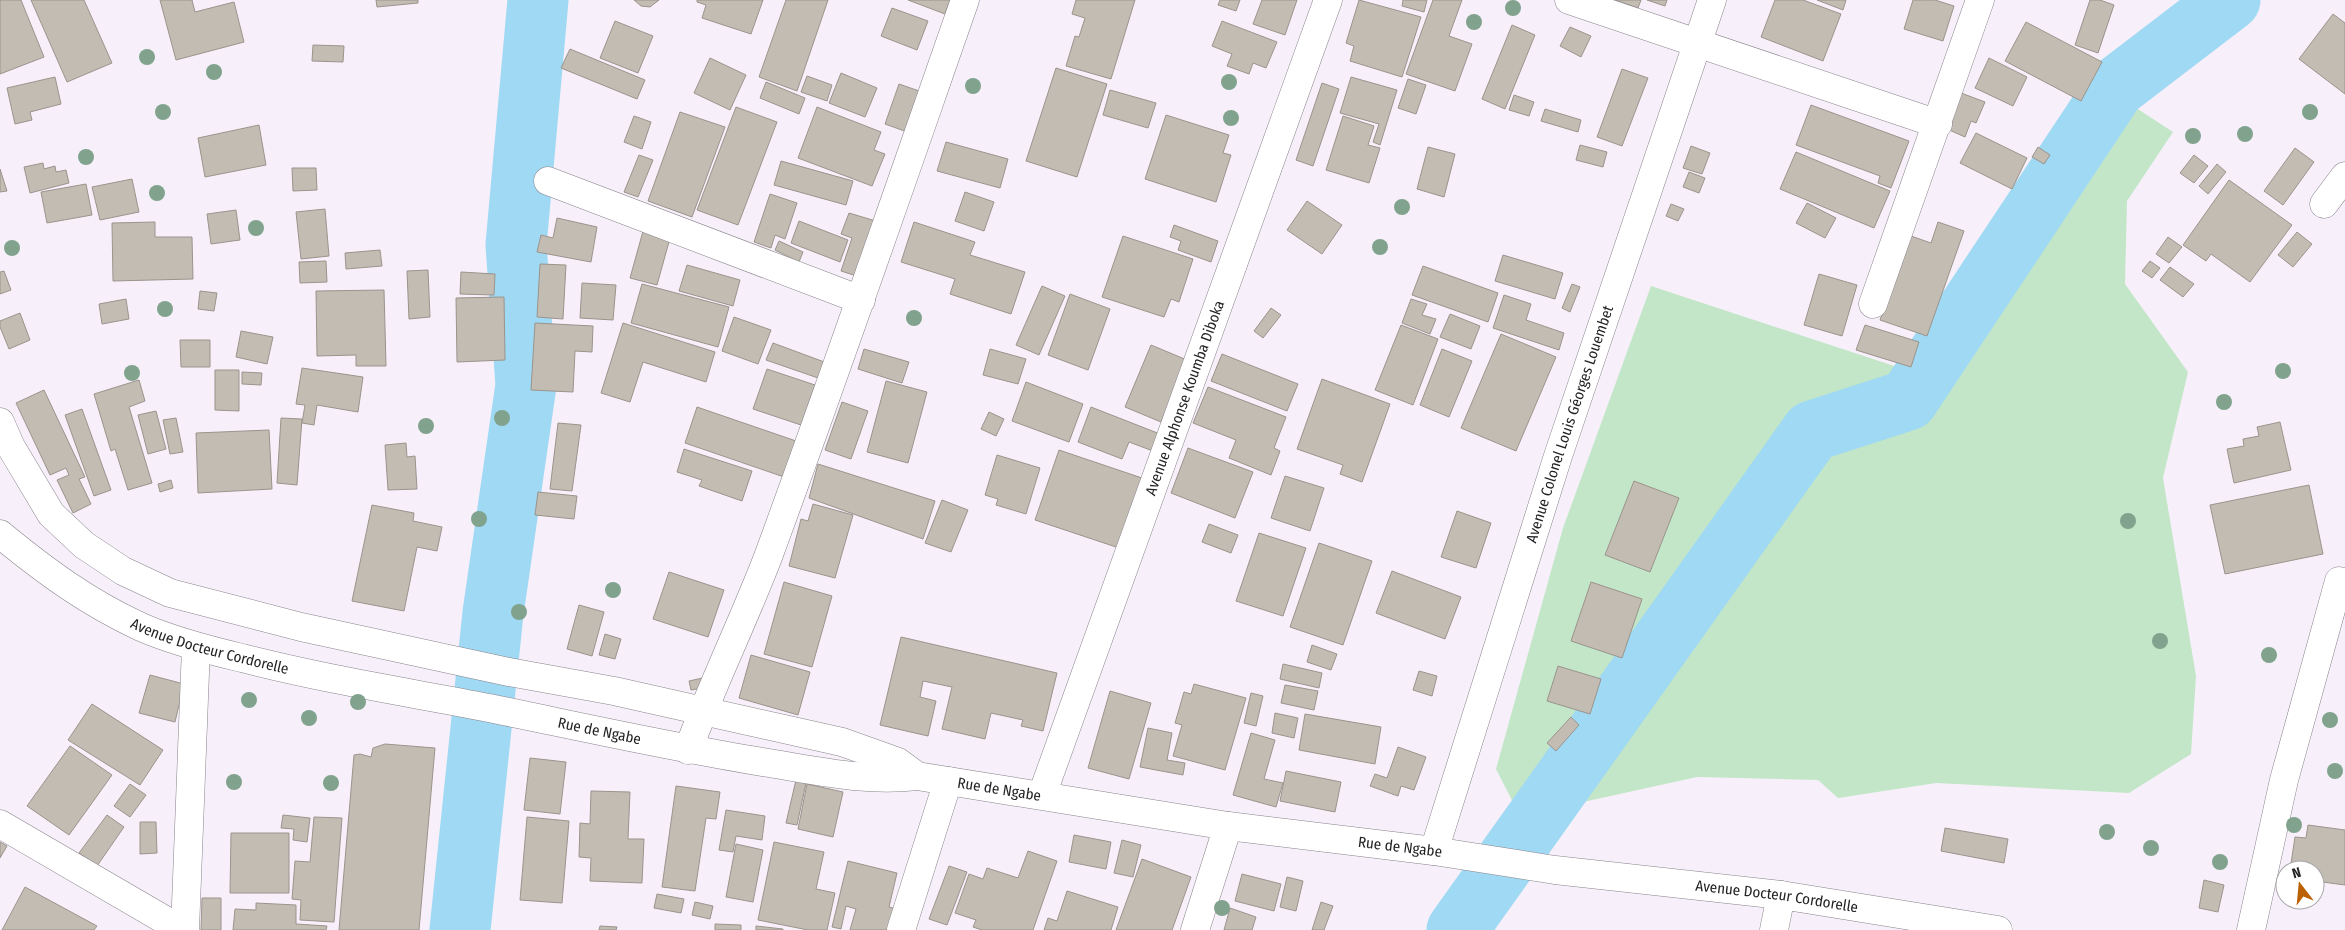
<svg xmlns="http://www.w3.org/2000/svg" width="2345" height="930" viewBox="0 0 2345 930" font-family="'Fira Sans Condensed',sans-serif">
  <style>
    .green { fill: #c3e6c8 }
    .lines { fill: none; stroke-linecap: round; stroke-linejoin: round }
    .river { stroke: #9fd9f3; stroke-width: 61 }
    .building { fill: #c3bcb3; stroke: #9a948c }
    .minor-casing { stroke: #89838b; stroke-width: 29 }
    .tertiary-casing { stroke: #89838b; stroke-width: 29 }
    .minor { stroke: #fff; stroke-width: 28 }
    .tertiary { stroke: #fff; stroke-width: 28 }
    .tree { fill: #81a28d }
    .labels { text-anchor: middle; stroke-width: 4; stroke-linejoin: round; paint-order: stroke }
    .street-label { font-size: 15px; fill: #242225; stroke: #fff }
  </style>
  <rect width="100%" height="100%" fill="#f7f0fa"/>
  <polygon class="green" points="2130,104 2173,132 2127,201 2125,284 2188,372 2163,478 2196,676 2191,754 2129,793 1936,783 1838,798 1818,780 1697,777 1520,816 1496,769 1563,528 1651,286 1937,380 2032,218"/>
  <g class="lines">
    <g class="river">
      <polyline points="460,930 493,613 526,385 516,245 538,0"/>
      <polyline points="1457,930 1812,431 1908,400 2115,88 2230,0"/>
    </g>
  </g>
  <g class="building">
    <polygon points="0,0 21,0 44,57 0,74"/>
    <polygon points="31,0 84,0 112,63 67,82"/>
    <polygon points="160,0 192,0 195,12 234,2 244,42 176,60"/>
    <polygon points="376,0 418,0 418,3 377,7"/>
    <polygon points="634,0 659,0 650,7 641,6"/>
    <polygon points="697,0 763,0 751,34 702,18 706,5 697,2"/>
    <polygon points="786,0 828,0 797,91 759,77"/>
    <polygon points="908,0 950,0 945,14"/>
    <polygon points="1076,0 1135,0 1111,79 1066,66 1075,36 1079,37 1085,18 1072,14"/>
    <polygon points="1220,0 1240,0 1236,11 1218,5"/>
    <polygon points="1262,0 1297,0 1285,35 1253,24"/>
    <polygon points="1359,0 1421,17 1402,77 1350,61 1354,46 1346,43"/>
    <polygon points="1403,0 1427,0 1424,12 1402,6"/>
    <polygon points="1433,0 1462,0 1449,36 1472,44 1455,91 1406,74"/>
    <polygon points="1615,0 1641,0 1638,8"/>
    <polygon points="1647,0 1667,0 1665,6"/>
    <polygon points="1775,0 1803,0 1841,14 1823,61 1761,37"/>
    <polygon points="1817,0 1846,0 1843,10"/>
    <polygon points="1913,0 1935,0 1954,6 1943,41 1904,29"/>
    <polygon points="2090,0 2100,0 2114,5 2098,53 2075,45"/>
    <polygon points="892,8 928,21 917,50 881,36"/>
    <polygon points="2333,14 2345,23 2345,94 2299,59"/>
    <polygon points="615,21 653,36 638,73 600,58"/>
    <polygon points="1222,21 1277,42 1266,68 1253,63 1249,74 1227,66 1232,54 1212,46"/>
    <polygon points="2026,22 2102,62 2081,101 2005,61"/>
    <polygon points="1512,25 1535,35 1505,109 1482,99"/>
    <polygon points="1570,27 1591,36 1581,57 1560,46"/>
    <polygon points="313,45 344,46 343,62 312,61"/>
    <polygon points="570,49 645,80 637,99 561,68"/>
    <polygon points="710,58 746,75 730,110 694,93"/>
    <polygon points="1989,58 2027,77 2013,106 1975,88"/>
    <polygon points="1056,68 1107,84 1077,177 1026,161"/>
    <polygon points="1622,69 1648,78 1622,146 1597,137"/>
    <polygon points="841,73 877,88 865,117 829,103"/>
    <polygon points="807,76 832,85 827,101 801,92"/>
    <polygon points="55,77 61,104 30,112 32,120 15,124 7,88"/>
    <polygon points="1351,77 1397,90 1380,145 1373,142 1379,124 1340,113"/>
    <polygon points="1408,79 1426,85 1416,114 1398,108"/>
    <polygon points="766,82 805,98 799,114 760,98"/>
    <polygon points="1322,83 1339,89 1313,166 1296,160"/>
    <polygon points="899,84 925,93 910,133 885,124"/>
    <polygon points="1110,90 1156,103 1148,128 1103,115"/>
    <polygon points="1961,93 1985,102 1976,123 1971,121 1965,137 1947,129"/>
    <polygon points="1514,95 1534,102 1529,116 1509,110"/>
    <polygon points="1811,105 1909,141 1891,188 1878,183 1880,176 1796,145"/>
    <polygon points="736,107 777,122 738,225 697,210"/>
    <polygon points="817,107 881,132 874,150 885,154 872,186 798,158"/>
    <polygon points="1545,109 1581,120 1578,132 1541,121"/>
    <polygon points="680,112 725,127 692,217 648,201"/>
    <polygon points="1166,115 1229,135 1223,153 1231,155 1216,202 1145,179"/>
    <polygon points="634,116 651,122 642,149 624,142"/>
    <polygon points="1343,116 1374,126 1368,145 1380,148 1369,183 1326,170"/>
    <polygon points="259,125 266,165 205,177 198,138"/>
    <polygon points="1976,133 2027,158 2012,189 1960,163"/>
    <polygon points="946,142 1008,159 1000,188 937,171"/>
    <polygon points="1580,145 1607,152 1603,167 1576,160"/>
    <polygon points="1691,146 1710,153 1702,174 1683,168"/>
    <polygon points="1428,147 1455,154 1444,197 1417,189"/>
    <polygon points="2038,147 2050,155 2044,164 2032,157"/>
    <polygon points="2295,148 2314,162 2283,205 2264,191"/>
    <polygon points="1796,152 1890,191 1874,228 1780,189"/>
    <polygon points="639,155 653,160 638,197 624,192"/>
    <polygon points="2194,155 2208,166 2194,183 2180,173"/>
    <polygon points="781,161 853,181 846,205 774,185"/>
    <polygon points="43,163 44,169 55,166 56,172 66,170 69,183 30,193 24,167"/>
    <polygon points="2217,164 2226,172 2208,194 2199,186"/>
    <polygon points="292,168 316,168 317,190 293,191"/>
    <polygon points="0,169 7,191 0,192"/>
    <polygon points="1689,172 1705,178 1699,193 1683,187"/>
    <polygon points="132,179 139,212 100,220 92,187"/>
    <polygon points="2229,180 2292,225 2250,282 2211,254 2206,261 2183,245"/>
    <polygon points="86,184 92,215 47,223 41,192"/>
    <polygon points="965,192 994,202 984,231 955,221"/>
    <polygon points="770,194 797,203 785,239 775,235 771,248 754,242"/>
    <polygon points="1307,201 1342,225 1322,254 1287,230"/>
    <polygon points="1807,203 1836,218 1825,238 1796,223"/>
    <polygon points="1671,204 1684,209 1678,221 1666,216"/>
    <polygon points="325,209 329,256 301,259 296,212"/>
    <polygon points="236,210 240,240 211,244 207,214"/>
    <polygon points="849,213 879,222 860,277 841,271 852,238 841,234"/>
    <polygon points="557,218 597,227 591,262 537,252 541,235 553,238"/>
    <polygon points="799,221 848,240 840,262 791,243"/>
    <polygon points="155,222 155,237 192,237 193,279 113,281 112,223"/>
    <polygon points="914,222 975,242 970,255 1025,272 1011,314 950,294 955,279 901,262"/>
    <polygon points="1938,222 1964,231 1927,336 1880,320 1911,236 1931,243"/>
    <polygon points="645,224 672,231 657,285 630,278"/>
    <polygon points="1174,225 1218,241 1211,262 1178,250 1181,241 1170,237"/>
    <polygon points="2297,232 2312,244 2293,267 2278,255"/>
    <polygon points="1123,236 1193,259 1179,302 1171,299 1164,317 1102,297"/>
    <polygon points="2168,237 2182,247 2169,263 2156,254"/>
    <polygon points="779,241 803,252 799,262 775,250"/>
    <polygon points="380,250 382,266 346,269 345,253"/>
    <polygon points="1503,255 1563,273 1555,299 1495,281"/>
    <polygon points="326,261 327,282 300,283 299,262"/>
    <polygon points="2150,261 2160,268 2152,278 2142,271"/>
    <polygon points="540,264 566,265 563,319 537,317"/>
    <polygon points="687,265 740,280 733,306 679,291"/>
    <polygon points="1423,266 1498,293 1488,322 1412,295"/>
    <polygon points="2170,267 2194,284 2183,297 2160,280"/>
    <polygon points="428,270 430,317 409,319 407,271"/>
    <polygon points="4,271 11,290 0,294 0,272"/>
    <polygon points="461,272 495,274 494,295 460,294"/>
    <polygon points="1819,274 1857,285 1842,336 1804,325"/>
    <polygon points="582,283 616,285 613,320 580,318"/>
    <polygon points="642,284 729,307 718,347 631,323"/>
    <polygon points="1572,284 1580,287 1570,312 1562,308"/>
    <polygon points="1042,286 1065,296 1039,355 1016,345"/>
    <polygon points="384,290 386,366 356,366 356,355 317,356 316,291"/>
    <polygon points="200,291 217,293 214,311 198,309"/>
    <polygon points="1070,294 1110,309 1088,370 1048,355"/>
    <polygon points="1504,295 1531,304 1526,320 1564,333 1559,350 1493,328"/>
    <polygon points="504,297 505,360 457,362 456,298"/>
    <polygon points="126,299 129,319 102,324 99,304"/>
    <polygon points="1411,299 1427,304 1422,315 1436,319 1430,334 1402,323"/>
    <polygon points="1271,308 1281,315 1263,338 1254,331"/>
    <polygon points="20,313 30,340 9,349 0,327 0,321"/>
    <polygon points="1450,314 1480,326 1471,349 1440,337"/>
    <polygon points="734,317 771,330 758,364 722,351"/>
    <polygon points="535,323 593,326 592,352 575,351 573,392 531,390"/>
    <polygon points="623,323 715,352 706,382 643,362 630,402 601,393"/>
    <polygon points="1401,325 1438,339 1413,405 1375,390"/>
    <polygon points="1865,325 1919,342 1911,367 1856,350"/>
    <polygon points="241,331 273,337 267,364 236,357"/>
    <polygon points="1501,334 1556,357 1516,451 1461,428"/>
    <polygon points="180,340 210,340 210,367 181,367"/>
    <polygon points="773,343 827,363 821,379 766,360"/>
    <polygon points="1151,345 1187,360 1161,422 1125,407"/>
    <polygon points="864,349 909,362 902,383 858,369"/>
    <polygon points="990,349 1026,359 1018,384 983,375"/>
    <polygon points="1442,349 1472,361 1449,417 1420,405"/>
    <polygon points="1222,354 1298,384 1287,411 1211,381"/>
    <polygon points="302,368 363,377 358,412 317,405 314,425 302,423 305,405 296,404"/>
    <polygon points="767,369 815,385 801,425 753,409"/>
    <polygon points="215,370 239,370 239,411 215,410"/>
    <polygon points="242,372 262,373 261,385 242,384"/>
    <polygon points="1322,379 1390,404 1362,482 1340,474 1343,465 1297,449"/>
    <polygon points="139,380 145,401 129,407 152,483 128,490 115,449 111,451 94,394"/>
    <polygon points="886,381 927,392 908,463 867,452"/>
    <polygon points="1026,382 1083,404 1069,442 1012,421"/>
    <polygon points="1208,387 1286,417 1274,448 1280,451 1271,475 1229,458 1236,440 1193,423"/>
    <polygon points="44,390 85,477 79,479 91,504 73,513 57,480 69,475 66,468 50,475 16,403"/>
    <polygon points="842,402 868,411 851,459 825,450"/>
    <polygon points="697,407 799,442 787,478 685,443"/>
    <polygon points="1091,407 1160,434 1153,451 1129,442 1122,459 1078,442"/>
    <polygon points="82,409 111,490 94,496 65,415"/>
    <polygon points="156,411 166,449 148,454 138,415"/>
    <polygon points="989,412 1004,419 996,436 981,429"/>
    <polygon points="176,418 183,452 170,454 163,420"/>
    <polygon points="281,418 302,419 297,485 277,483"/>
    <polygon points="2280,422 2291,470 2234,483 2227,449 2244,446 2243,439 2259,436 2257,427"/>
    <polygon points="558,423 581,425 572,491 550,489"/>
    <polygon points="269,430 272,489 198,493 196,433"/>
    <polygon points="406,443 407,457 415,456 417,489 388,490 385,445"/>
    <polygon points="1188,448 1253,472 1235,518 1171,493"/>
    <polygon points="684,449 752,471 742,501 699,486 702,480 677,472"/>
    <polygon points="1059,450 1142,478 1119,548 1035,520"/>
    <polygon points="997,455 1040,468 1026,514 996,505 998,499 985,495"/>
    <polygon points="818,464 935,501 923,539 809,498"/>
    <polygon points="1285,476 1324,488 1310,531 1271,518"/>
    <polygon points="171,480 173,488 160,492 158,484"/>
    <polygon points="1634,481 1679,498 1650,572 1605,555"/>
    <polygon points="2309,485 2323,554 2225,574 2210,505"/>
    <polygon points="538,492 577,496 574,519 535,515"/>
    <polygon points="942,500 968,510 951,552 925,543"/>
    <polygon points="813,504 853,515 835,578 789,566 801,519 808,521"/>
    <polygon points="372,505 414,513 413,521 442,527 437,551 417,547 404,611 352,601"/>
    <polygon points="1457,511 1491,523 1476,568 1441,557"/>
    <polygon points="1209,524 1238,535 1231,553 1202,542"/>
    <polygon points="1259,533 1306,548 1283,616 1236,601"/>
    <polygon points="1319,543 1372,561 1343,645 1290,627"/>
    <polygon points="1392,571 1461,597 1445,639 1376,613"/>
    <polygon points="669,572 724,590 708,637 653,619"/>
    <polygon points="784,582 832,596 812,667 764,654"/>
    <polygon points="1591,582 1642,599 1622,658 1571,641"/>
    <polygon points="579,605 604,612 592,656 567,649"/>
    <polygon points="605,634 621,639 615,659 599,655"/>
    <polygon points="901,637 1057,673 1043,731 1021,726 1023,720 991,713 985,739 942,729 952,687 923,681 920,697 936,701 928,736 880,725"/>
    <polygon points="1312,645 1337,654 1331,670 1307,662"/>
    <polygon points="751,655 810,672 798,715 739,698"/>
    <polygon points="1283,664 1322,673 1319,688 1280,679"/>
    <polygon points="1558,666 1601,679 1590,714 1547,701"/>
    <polygon points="1419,671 1437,676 1432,696 1413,690"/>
    <polygon points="150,675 184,684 175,722 139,713"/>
    <polygon points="707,677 708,687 691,690 689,681"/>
    <polygon points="1194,684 1246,698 1225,770 1173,756 1182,725 1175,723 1184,692 1191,694"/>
    <polygon points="1285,685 1318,691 1314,710 1281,703"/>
    <polygon points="1110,691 1151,703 1129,779 1088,768"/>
    <polygon points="1251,693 1263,696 1256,726 1244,723"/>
    <polygon points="92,704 163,750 140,785 68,740"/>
    <polygon points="1275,713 1298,718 1294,738 1272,733"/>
    <polygon points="1305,714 1381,727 1375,764 1299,750"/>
    <polygon points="1571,717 1579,725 1556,751 1547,743"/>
    <polygon points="1148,728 1172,733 1167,760 1185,763 1183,775 1140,767"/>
    <polygon points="1251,733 1275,740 1264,779 1283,783 1276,807 1233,795"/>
    <polygon points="385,744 435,748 419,930 339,930 354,755 360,754 371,757 373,748"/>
    <polygon points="70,746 112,775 69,835 27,806"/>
    <polygon points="1398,747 1426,757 1414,790 1401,786 1398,796 1370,786 1375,774 1387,778"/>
    <polygon points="530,758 566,762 560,814 524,810"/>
    <polygon points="1286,771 1341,782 1335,812 1280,801"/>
    <polygon points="796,780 806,783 797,825 786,823"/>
    <polygon points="130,784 146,795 130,817 114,806"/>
    <polygon points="807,784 843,792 833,837 798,829"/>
    <polygon points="676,786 720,792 716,819 706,818 695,891 662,887"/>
    <polygon points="591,791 630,792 628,839 644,839 642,883 590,881 591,858 579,857 580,823 590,824"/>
    <polygon points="726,810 765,816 762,840 736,836 733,852 719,850"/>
    <polygon points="107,815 124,827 97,866 79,853"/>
    <polygon points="283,815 310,818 307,842 293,840 294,829 281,828"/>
    <polygon points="314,817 342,818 334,922 300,920 301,900 292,899 295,861 310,862"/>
    <polygon points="527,817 569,821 562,903 520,900"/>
    <polygon points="140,822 156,822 157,853 140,854"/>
    <polygon points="2308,825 2345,830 2345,885 2315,881 2315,870 2290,870 2295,837 2306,838"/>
    <polygon points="1945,828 2008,839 2004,863 1941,851"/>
    <polygon points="231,833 289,833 289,893 230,893"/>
    <polygon points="1074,835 1111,842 1106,869 1069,862"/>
    <polygon points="1122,840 1141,845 1133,877 1114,873"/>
    <polygon points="0,842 7,846 0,858"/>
    <polygon points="774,842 824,852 816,889 835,893 827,930 808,930 758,920"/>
    <polygon points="736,844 763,850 753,902 726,897"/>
    <polygon points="1028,851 1057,861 1033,930 982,930 973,927 976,920 955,913 969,874 983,879 987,868 1018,878"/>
    <polygon points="1142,859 1191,877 1172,930 1116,930"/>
    <polygon points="848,861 897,873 889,907 900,910 895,930 850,930 856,909 846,906 841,929 832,927"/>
    <polygon points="949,866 967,872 947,925 929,919"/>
    <polygon points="1242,874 1281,884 1274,911 1235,901"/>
    <polygon points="1287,877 1303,881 1296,911 1280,907"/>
    <polygon points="2204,880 2224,885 2218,912 2199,908"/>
    <polygon points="25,887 97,926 94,930 2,930"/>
    <polygon points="1067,891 1118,907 1111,930 1044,930 1048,918 1057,921"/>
    <polygon points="657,894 684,899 681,913 654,908"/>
    <polygon points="202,898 221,898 221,930 201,930"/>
    <polygon points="695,902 713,906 710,919 692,915"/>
    <polygon points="1321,902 1333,906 1324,930 1312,930"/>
    <polygon points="256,903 296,905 296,924 327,926 326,930 233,930 235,909 256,910"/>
    <polygon points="1230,908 1256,917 1252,930 1224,930"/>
    <polygon points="715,924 741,925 741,930 715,930"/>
    <polygon points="600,926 617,927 616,930 599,930"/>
    <polygon points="756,926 783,929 783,930 756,930"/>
  </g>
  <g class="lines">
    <g class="minor-casing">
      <g id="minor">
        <polyline points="1569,0 1938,124"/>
        <polyline points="548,181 861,300"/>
        <polyline points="2324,204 2345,176"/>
        <polyline points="1873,304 1980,0"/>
        <path d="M688 750C712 685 743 622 768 557 836 372 900 186 965 0"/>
        <path id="s1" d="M1042 795 1328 0"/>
        <polyline points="0,824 182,930"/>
        <polyline points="185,930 196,647"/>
        <polyline points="901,930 948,781"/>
        <polyline points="1195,930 1228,826"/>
        <polyline points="1774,930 1781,895"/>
        <polyline points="2251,930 2284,780 2339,581"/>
      </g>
    </g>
    <g class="tertiary-casing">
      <g id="tertiary">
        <polyline points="0,422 11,447 51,514 84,545 123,571 170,593 301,627 509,672 614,691 842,742 898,762 917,776"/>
        <path id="s2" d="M0 534C45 571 87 602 141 627 173 641 208 650 242 658 323 679 407 692 489 708 582 727 675 748 769 763 818 771 867 782 917 776L1228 826 1434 851 1555 870 1781 895 1998 930"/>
        <path id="s3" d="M1434 851 1558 456 1712 0"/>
      </g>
    </g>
    <use href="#minor" class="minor"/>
    <use href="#tertiary" class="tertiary"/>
  </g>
  <g class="tree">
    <circle cx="1513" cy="8" r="8"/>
    <circle cx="1474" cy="22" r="8"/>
    <circle cx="147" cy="57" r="8"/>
    <circle cx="214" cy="72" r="8"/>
    <circle cx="1229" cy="82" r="8"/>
    <circle cx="973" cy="86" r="8"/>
    <circle cx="163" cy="112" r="8"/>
    <circle cx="2310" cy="112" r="8"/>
    <circle cx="1231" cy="118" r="8"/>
    <circle cx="2245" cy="134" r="8"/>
    <circle cx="2193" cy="136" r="8"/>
    <circle cx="86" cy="157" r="8"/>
    <circle cx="157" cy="193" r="8"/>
    <circle cx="1402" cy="207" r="8"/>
    <circle cx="256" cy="228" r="8"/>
    <circle cx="1380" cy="247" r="8"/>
    <circle cx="12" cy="248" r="8"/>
    <circle cx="165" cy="309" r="8"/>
    <circle cx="914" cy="318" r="8"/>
    <circle cx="2283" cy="371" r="8"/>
    <circle cx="132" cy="373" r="8"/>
    <circle cx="2224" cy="402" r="8"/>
    <circle cx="502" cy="418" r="8"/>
    <circle cx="426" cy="426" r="8"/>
    <circle cx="479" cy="519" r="8"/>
    <circle cx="2128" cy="521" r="8"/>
    <circle cx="613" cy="590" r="8"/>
    <circle cx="519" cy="612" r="8"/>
    <circle cx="2160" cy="641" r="8"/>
    <circle cx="2269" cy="655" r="8"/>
    <circle cx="249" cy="700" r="8"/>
    <circle cx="358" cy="702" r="8"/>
    <circle cx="309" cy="718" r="8"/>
    <circle cx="2330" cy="720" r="8"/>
    <circle cx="2335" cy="771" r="8"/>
    <circle cx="234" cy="782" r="8"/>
    <circle cx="331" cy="783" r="8"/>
    <circle cx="2294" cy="825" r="8"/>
    <circle cx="2107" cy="832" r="8"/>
    <circle cx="2151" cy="848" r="8"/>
    <circle cx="2220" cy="862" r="8"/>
    <circle cx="1222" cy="908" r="8"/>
  </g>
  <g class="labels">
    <g class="street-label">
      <text dy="5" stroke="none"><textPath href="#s1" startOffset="422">Avenue Alphonse Koumba Diboka</textPath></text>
      <text dy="5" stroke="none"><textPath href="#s3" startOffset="448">Avenue Colonel Louis Géorges Louembet</textPath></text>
      <text dy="5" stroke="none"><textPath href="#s2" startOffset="241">Avenue Docteur Cordorelle</textPath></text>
      <text dy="5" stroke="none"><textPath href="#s2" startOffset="640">Rue de Ngabe</textPath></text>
      <text dy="5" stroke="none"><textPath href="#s2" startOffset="1045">Rue de Ngabe</textPath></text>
      <text dy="5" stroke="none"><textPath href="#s2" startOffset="1450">Rue de Ngabe</textPath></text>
      <text dy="5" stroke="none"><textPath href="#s2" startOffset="1830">Avenue Docteur Cordorelle</textPath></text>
    </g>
  </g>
  <g transform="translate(2300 885) rotate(344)"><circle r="24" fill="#ffffff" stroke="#a7a7a8"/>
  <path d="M0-4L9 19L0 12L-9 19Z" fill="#bb6003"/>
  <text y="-8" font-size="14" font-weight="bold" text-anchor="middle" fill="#242225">N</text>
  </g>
</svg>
